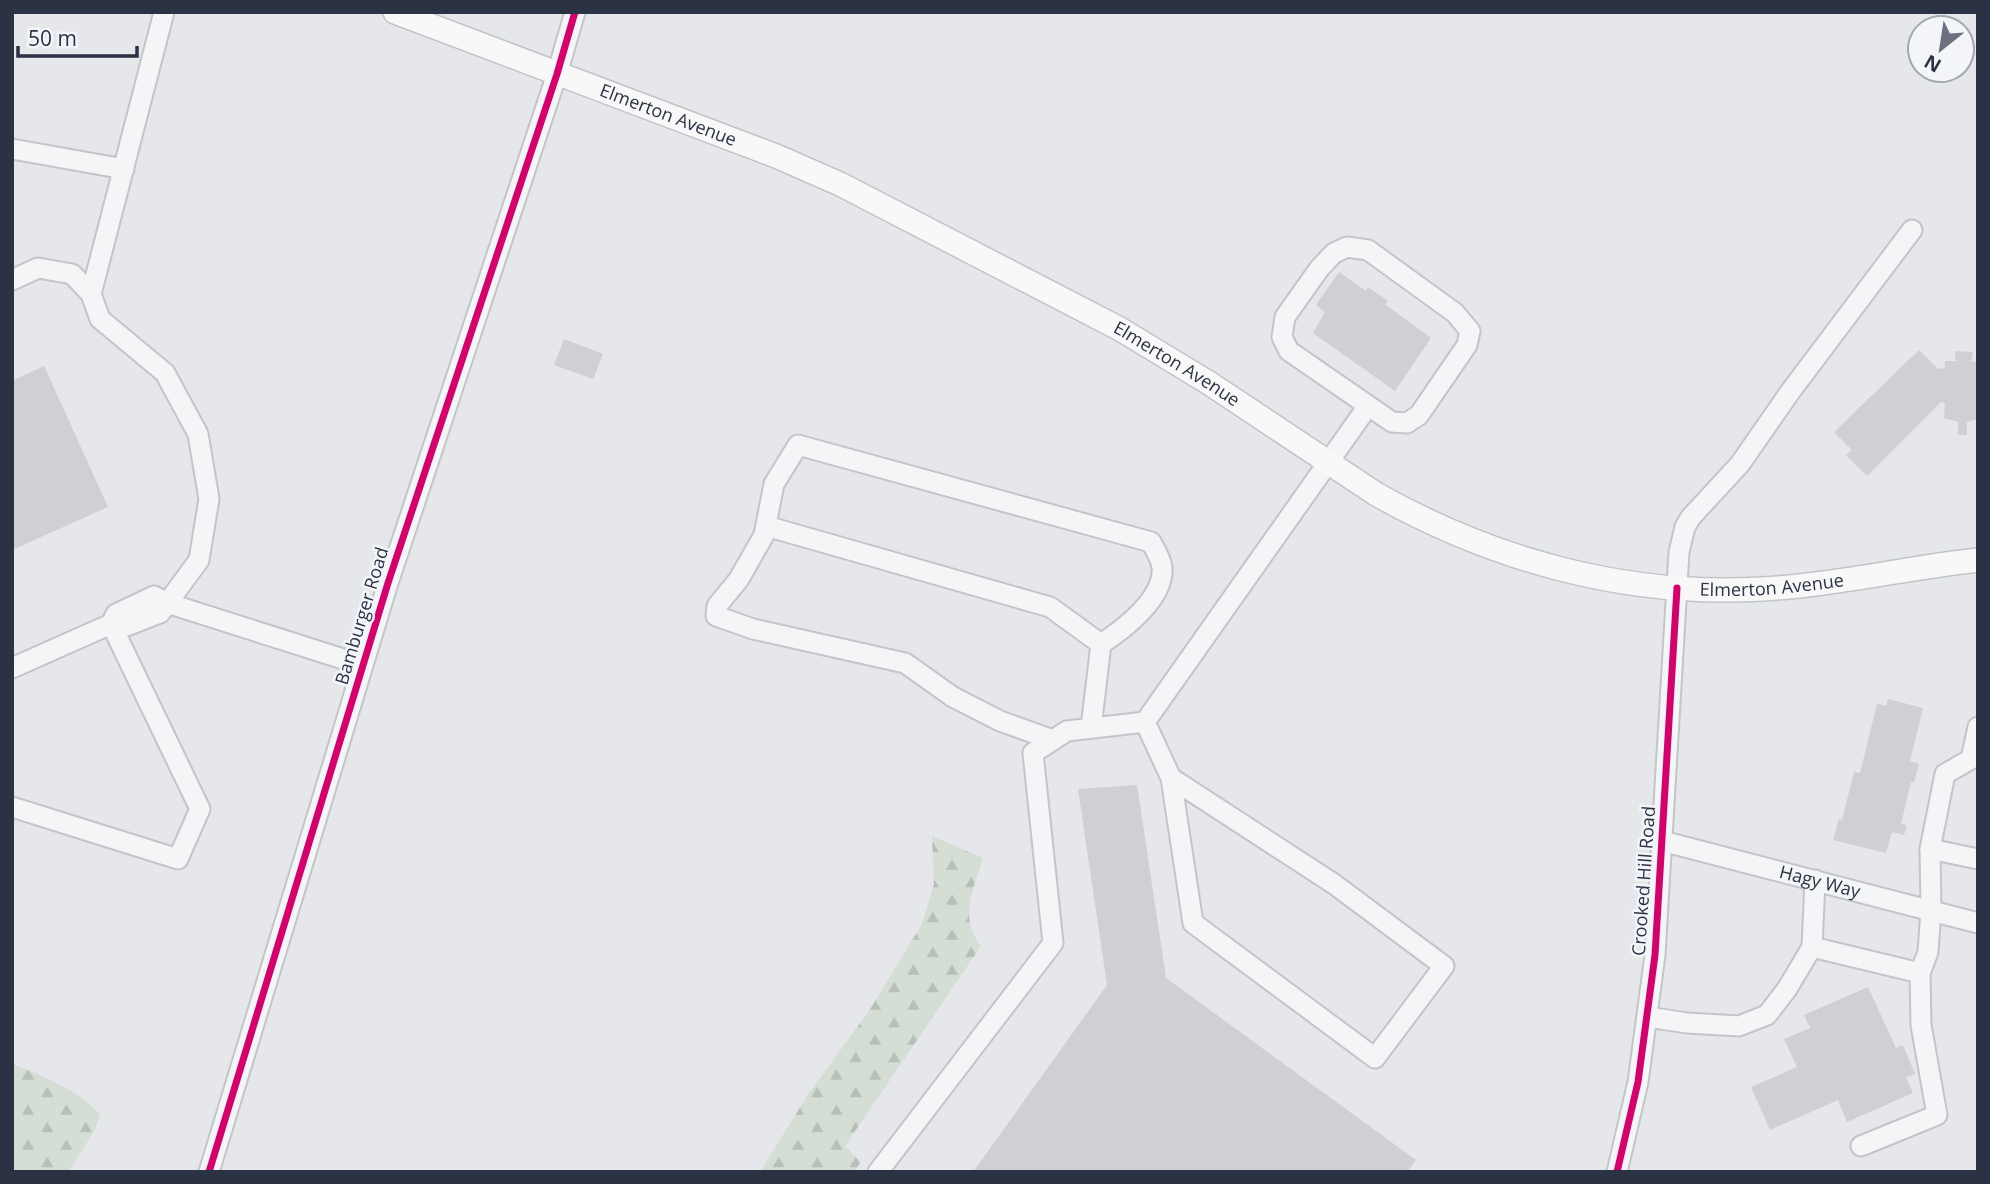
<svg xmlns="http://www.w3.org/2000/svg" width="1990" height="1184" viewBox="0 0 1990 1184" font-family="'Open Sans',sans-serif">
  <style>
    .forest { fill: url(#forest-firs) }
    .building { fill: #cfd0d4 }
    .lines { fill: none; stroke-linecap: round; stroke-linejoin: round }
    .minor-casing { stroke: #c3c5c8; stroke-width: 23 }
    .major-casing { stroke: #c1c4c8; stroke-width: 26 }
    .minor { stroke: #f4f5f7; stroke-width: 19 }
    .major { stroke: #f8f8f8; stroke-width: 23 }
    .cycleway-casing { stroke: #f3f5f9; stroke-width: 11 }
    .cycleway { stroke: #d6006c; stroke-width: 7 }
    .labels { text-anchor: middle; stroke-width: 5; stroke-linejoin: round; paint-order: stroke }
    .street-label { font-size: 18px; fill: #2a3244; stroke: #f3f5f9 }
  </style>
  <defs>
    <pattern id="forest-firs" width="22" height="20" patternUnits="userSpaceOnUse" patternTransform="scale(1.75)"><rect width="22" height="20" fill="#d4ded5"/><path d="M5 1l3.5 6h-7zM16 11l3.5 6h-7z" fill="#b6bfb8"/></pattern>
  </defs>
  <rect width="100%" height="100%" fill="#e5e7ea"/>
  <g class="forest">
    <path d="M932 836 983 858C974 889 958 917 981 946L845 1146 861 1162 854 1172H760L809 1093 869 1011 922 924 934 884Z"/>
    <path d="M12 1064C45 1076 75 1089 100 1114L95 1130 68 1172H12Z"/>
  </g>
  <g class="building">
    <polygon points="1339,272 1366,291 1368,287 1388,301 1386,305 1431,338 1395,391 1313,333 1325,312 1316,305"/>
    <polygon points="564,339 603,354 593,379 554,365"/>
    <polygon points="1919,350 1938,369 1945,368 1945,361 1958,361 1955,359 1955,351 1973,352 1972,360 1969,361 1978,362 1978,419 1967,422 1967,435 1958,435 1958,422 1944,418 1945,403 1941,402 1867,476 1846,455 1852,450 1834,432"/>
    <polygon points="44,366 108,507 12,550 12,381"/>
    <polygon points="1888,699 1923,708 1910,761 1919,764 1914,783 1911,782 1901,824 1907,825 1904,835 1892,832 1886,853 1833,840 1839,819 1842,820 1854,772 1860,773 1877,704 1886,706"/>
    <polygon points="1137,785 1166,978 1416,1160 1407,1172 973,1172 1107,985 1078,789"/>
    <polygon points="1868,987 1896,1048 1903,1045 1915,1074 1906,1077 1913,1093 1847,1122 1838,1100 1770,1130 1751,1087 1797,1067 1784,1039 1810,1028 1804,1015"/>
  </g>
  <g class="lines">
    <g class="minor-casing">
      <g id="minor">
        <polyline points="12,149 124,169"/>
        <polygon points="1347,247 1368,250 1455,313 1470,331 1467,345 1419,415 1407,423 1392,422 1289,351 1282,337 1285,317 1319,269 1334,253"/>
        <polyline points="12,280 38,268 72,274 91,294"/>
        <polyline points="766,526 1050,607 1101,644"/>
        <polyline points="111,624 116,614 154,596 167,603 362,665"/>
        <polyline points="12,668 111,624 124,627 160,613 199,560 209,499 198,434 165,373 100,319 91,294 164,12"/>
        <polyline points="1145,722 1171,778 1193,923 1375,1058 1444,966 1334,884 1171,778"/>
        <path d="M1053 740 1000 721 953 697 905 663 753 629 716 616 717 606 739 579 764 535 774 484 798 445 1151 542C1155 549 1161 559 1162 567 1165 598 1124 629 1101 644L1091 728"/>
        <polyline points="12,807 178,859 200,809 111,624"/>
        <path id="s1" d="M1662 841 1978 923"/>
        <polyline points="1930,849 1945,774 1971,759 1978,727"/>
        <polyline points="1812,947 1920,973"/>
        <polyline points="1648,1017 1687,1023 1739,1026 1767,1015 1787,989 1812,947 1815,880"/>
        <polyline points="1861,1146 1937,1115 1921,1025 1920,973 1928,952 1931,910 1930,849 1978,859"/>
        <polyline points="209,1172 388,583 557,74 575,12"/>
        <polyline points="878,1172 1053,943 1033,753 1067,731 1145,722 1368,406"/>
        <polyline points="1617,1172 1638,1082 1655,955 1679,552 1685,527 1691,517 1740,464 1790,392 1912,230"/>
      </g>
    </g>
    <g class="major-casing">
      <g id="major">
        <path id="s2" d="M395 12 776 156 840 184 1120 329 1209 383 1376 494C1493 560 1626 597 1762 589 1835 585 1906 568 1978 560"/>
      </g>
    </g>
    <use href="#minor" class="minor"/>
    <use href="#major" class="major"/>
    <g class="cycleway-casing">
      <g id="cycleway">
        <polyline points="209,1172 388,583 557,74 575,12"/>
        <polyline points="1617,1172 1638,1082 1655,955 1677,588"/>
      </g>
    </g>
    <use href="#cycleway" class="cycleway"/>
  </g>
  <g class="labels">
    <g class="street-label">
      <text dy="6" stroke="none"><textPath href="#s2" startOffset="292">Elmerton Avenue</textPath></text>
      <text dy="6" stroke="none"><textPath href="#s2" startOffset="859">Elmerton Avenue</textPath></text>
      <text dy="6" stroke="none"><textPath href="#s2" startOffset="1510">Elmerton Avenue</textPath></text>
      <text transform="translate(362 616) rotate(-73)" y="6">Bamburger Road</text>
      <text transform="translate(1644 881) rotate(-86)" y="6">Crooked Hill Road</text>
      <text dy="6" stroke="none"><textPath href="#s1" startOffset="163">Hagy Way</textPath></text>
    </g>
  </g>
  <rect width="1990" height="1184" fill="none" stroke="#2a3244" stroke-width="28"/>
  <g transform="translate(1941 49) rotate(210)"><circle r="33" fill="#f3f5f9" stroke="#a3a7b1" stroke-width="2"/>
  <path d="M0-5L12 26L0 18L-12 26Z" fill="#6b717e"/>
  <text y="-10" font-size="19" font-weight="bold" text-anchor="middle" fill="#2a3244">N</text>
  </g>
  <path d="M18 46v10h119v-10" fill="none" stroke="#2a3244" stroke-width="3.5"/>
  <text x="28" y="46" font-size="21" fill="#2a3244" stroke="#f3f5f9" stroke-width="5" paint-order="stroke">50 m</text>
</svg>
